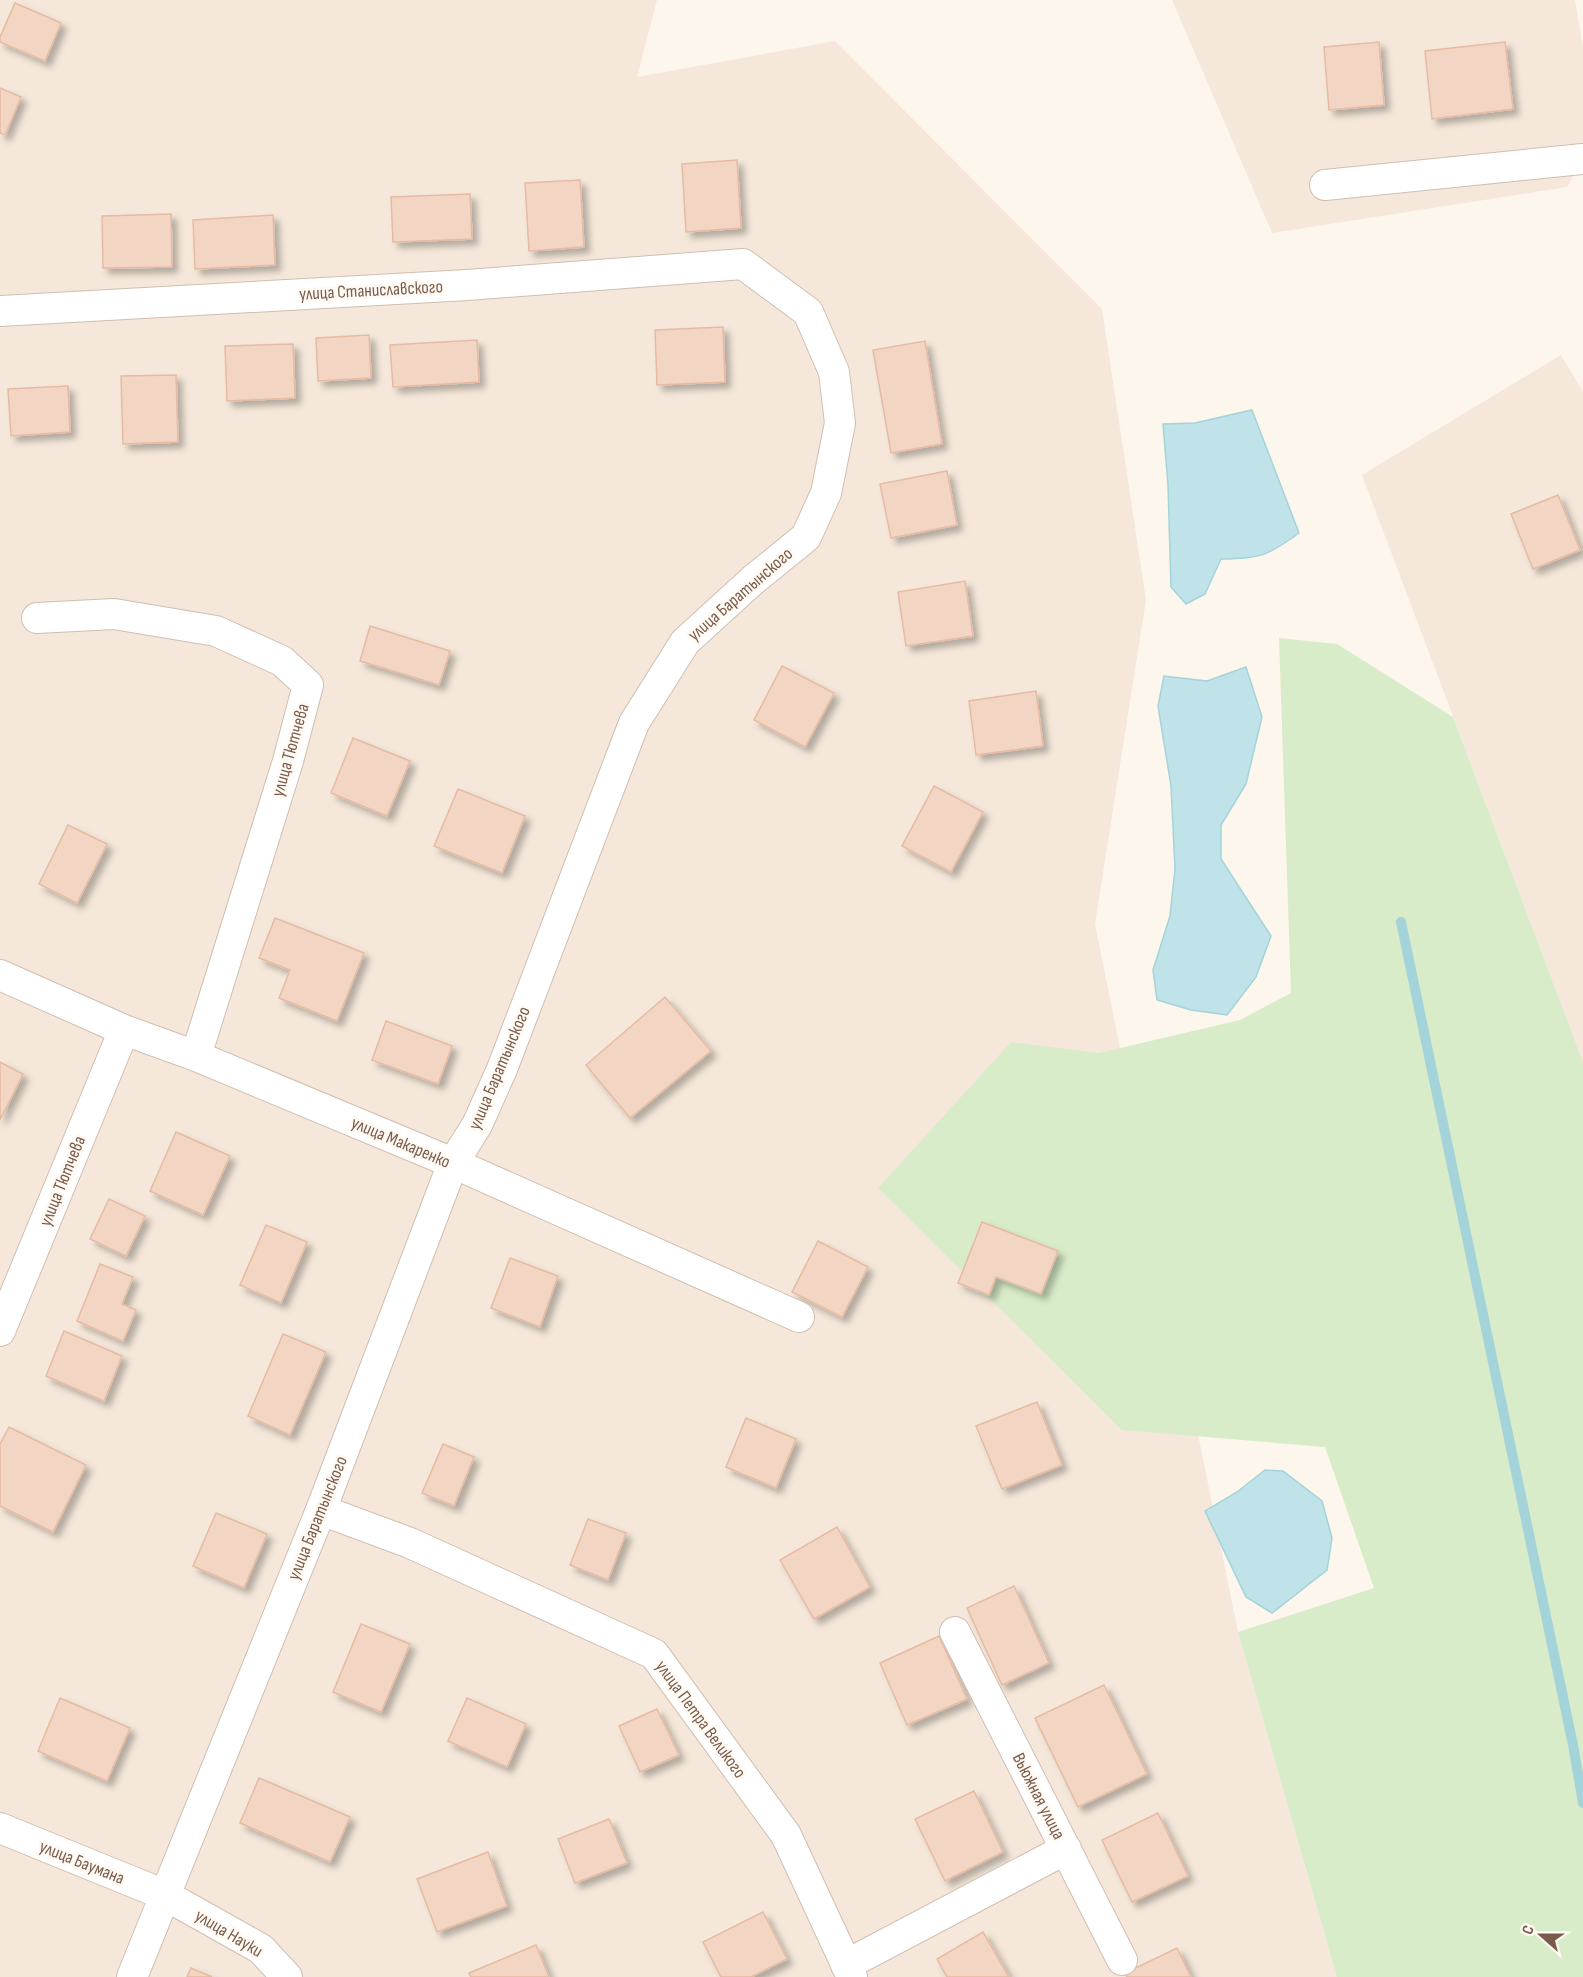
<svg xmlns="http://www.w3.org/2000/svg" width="1583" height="1977" viewBox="0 0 1583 1977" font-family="'Sofia Sans Condensed',sans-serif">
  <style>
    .residential { fill: #f5e8da }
    .green { fill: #d8ecc9 }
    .water { fill: #bfe3e8; stroke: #a5d3da; stroke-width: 1.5 }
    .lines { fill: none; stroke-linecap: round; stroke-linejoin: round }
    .stream { stroke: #a5d3da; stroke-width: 10 }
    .building { fill: #f3d5c3; stroke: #e6bba3; stroke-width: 1.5; filter: url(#shadow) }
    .street-casing { stroke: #d1beb0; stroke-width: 32 }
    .street { stroke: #fff; stroke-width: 30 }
    .labels { text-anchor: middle; stroke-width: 6; stroke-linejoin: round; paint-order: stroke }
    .street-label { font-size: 18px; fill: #7a5c4d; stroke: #fffaf3 }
  </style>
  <defs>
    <filter id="shadow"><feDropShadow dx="5.5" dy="5.5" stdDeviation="3" flood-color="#0004"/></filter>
  </defs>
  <rect width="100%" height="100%" fill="#fdf6ec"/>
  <g class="residential">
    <polygon points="0,0 657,0 637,77 835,41 1102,309 1146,600 1095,924 1238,1632 1337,1977 0,1977"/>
    <polygon points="1172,0 1575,0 1583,48 1583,159 1567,187 1272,233"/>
    <polygon points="1561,355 1583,392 1583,1062 1362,475"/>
  </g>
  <polygon class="green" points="1279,638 1337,644 1453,717 1583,1062 1583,1977 1337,1977 1238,1632 1374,1588 1325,1447 1122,1430 878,1188 1011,1042 1099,1053 1240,1020 1291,993"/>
  <g class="water">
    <path d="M1252 410 1299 533C1266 557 1261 558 1221 559L1205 594 1186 604 1171 587 1168 485 1163 424 1195 423Z"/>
    <polygon points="1246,667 1262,717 1246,784 1221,825 1221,859 1271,936 1256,977 1227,1015 1191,1010 1157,1000 1153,970 1170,916 1175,869 1171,786 1158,706 1164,676 1207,681"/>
    <polygon points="1265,1470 1283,1471 1322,1501 1332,1538 1327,1570 1272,1613 1246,1597 1205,1511 1237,1492"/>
  </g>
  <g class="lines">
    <polyline class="stream" points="1401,922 1573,1745 1583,1803"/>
  </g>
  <g class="building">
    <polygon points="15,3 61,23 45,61 0,42 0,37"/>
    <polygon points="1379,42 1384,105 1329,110 1324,47"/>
    <polygon points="1505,42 1513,109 1432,119 1425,51"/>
    <polygon points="0,88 21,97 5,135 0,133"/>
    <polygon points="737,160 741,228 686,232 682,164"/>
    <polygon points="580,180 584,247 529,251 525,183"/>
    <polygon points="470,194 472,239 393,242 391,197"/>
    <polygon points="171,214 172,267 103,268 102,216"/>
    <polygon points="273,215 275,265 195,269 193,220"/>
    <polygon points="723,327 725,382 657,385 655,330"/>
    <polygon points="369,335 371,378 318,381 316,338"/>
    <polygon points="477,340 479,382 393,387 390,345"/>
    <polygon points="925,341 942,444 891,453 873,350"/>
    <polygon points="293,344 295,398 227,401 225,346"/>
    <polygon points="176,375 178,442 123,444 121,376"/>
    <polygon points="68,386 70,432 11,436 8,389"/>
    <polygon points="947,471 957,525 891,538 880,484"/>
    <polygon points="1558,495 1580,550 1533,569 1511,514"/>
    <polygon points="965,581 973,636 906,646 898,592"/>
    <polygon points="370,626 450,651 439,685 360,661"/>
    <polygon points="782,666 834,693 805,747 754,720"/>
    <polygon points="1036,691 1043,746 976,755 969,701"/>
    <polygon points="353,738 410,761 387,816 331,793"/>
    <polygon points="934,786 983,812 951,872 902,846"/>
    <polygon points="458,789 525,816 502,873 434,846"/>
    <polygon points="68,825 107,844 77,903 39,884"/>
    <polygon points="275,918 364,953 337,1021 279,998 290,970 259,958"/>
    <polygon points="665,997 711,1051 630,1118 586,1065"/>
    <polygon points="386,1021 452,1046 438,1084 372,1060"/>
    <polygon points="0,1062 23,1074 0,1120"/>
    <polygon points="176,1132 230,1156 203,1215 150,1191"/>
    <polygon points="109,1199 145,1216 126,1256 90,1239"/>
    <polygon points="982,1222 1058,1251 1041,1294 996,1277 989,1295 958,1283"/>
    <polygon points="266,1225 307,1242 281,1303 240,1285"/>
    <polygon points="818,1241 868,1267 842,1317 792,1292"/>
    <polygon points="510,1258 558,1276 540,1327 491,1308"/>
    <polygon points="100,1264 133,1277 122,1304 136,1310 123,1341 77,1321"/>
    <polygon points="64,1331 122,1356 104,1401 46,1376"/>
    <polygon points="283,1334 326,1352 290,1435 248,1416"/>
    <polygon points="1037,1402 1062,1465 1002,1489 976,1426"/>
    <polygon points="746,1418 796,1439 776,1488 726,1467"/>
    <polygon points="9,1427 86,1465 53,1532 0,1506 0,1444"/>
    <polygon points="443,1444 474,1457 454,1506 422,1493"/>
    <polygon points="216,1513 267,1534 244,1588 193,1566"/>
    <polygon points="588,1519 626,1533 608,1580 570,1565"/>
    <polygon points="837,1527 870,1587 814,1619 780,1560"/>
    <polygon points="1014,1586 1049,1663 1002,1685 967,1608"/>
    <polygon points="361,1624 410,1644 381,1712 333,1692"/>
    <polygon points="939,1636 967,1699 907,1725 880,1663"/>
    <polygon points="1104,1685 1147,1774 1078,1807 1035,1718"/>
    <polygon points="60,1698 130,1728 107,1781 38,1751"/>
    <polygon points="467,1698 526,1724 507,1767 448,1741"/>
    <polygon points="657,1709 679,1755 640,1772 619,1726"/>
    <polygon points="259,1778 350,1817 330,1862 240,1823"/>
    <polygon points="974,1791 1003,1852 945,1881 915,1819"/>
    <polygon points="1158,1813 1188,1876 1132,1902 1102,1840"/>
    <polygon points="609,1819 627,1863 575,1883 558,1839"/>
    <polygon points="488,1852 507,1906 437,1932 417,1879"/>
    <polygon points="763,1912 787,1959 751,1977 721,1977 703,1942"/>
    <polygon points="983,1932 1009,1977 947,1977 937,1959"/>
    <polygon points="536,1945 549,1977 471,1977 469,1973"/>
    <polygon points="1177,1948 1191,1977 1127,1977 1125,1973"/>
    <polygon points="191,1968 212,1977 187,1977"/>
  </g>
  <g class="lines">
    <g class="street-casing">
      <g id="street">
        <polyline points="1325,185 1583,159"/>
        <polyline points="0,311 467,285 743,264 808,312 834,372 840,423 826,493 806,537 753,580 685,642 634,723 502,1069 477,1125 453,1163 321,1510 132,1977"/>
        <polyline points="37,618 114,614 216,631 282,661 308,685 288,761 196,1056"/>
        <polyline points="0,975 124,1030 196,1056 453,1163 799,1317"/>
        <polyline points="0,1331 124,1030"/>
        <polyline points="321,1510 410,1543 654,1654 786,1835 852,1977"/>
        <polyline points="955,1632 1122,1960"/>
        <polyline points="0,1828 165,1895 261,1949 287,1977"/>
        <polyline points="846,1965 1066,1849"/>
      </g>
    </g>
    <use href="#street" class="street"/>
  </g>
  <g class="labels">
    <g class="street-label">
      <text transform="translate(371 290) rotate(-3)" y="6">улица Станиславского</text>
      <text transform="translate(740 594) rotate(-41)" y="6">улица Баратынского</text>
      <text transform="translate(290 750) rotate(-74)" y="6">улица Тютчева</text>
      <text transform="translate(499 1068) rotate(-67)" y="6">улица Баратынского</text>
      <text transform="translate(401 1142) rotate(23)" y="6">улица Макаренко</text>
      <text transform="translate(62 1181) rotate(-68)" y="6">улица Тютчева</text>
      <text transform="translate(317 1518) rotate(-68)" y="6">улица Баратынского</text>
      <text transform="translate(701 1719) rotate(54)" y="6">улица Петра Великого</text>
      <text transform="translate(1039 1796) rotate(63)" y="6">Вьюжная улица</text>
      <text transform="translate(82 1862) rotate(22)" y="6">улица Баумана</text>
      <text transform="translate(229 1933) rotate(31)" y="6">улица Науки</text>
    </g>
  </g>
  <g transform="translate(1541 1935) rotate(291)" stroke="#fffaf3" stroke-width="4.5" paint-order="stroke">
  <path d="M0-4.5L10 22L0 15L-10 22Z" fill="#7a5c4d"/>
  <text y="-9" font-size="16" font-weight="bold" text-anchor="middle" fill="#7a5c4d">С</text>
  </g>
</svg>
